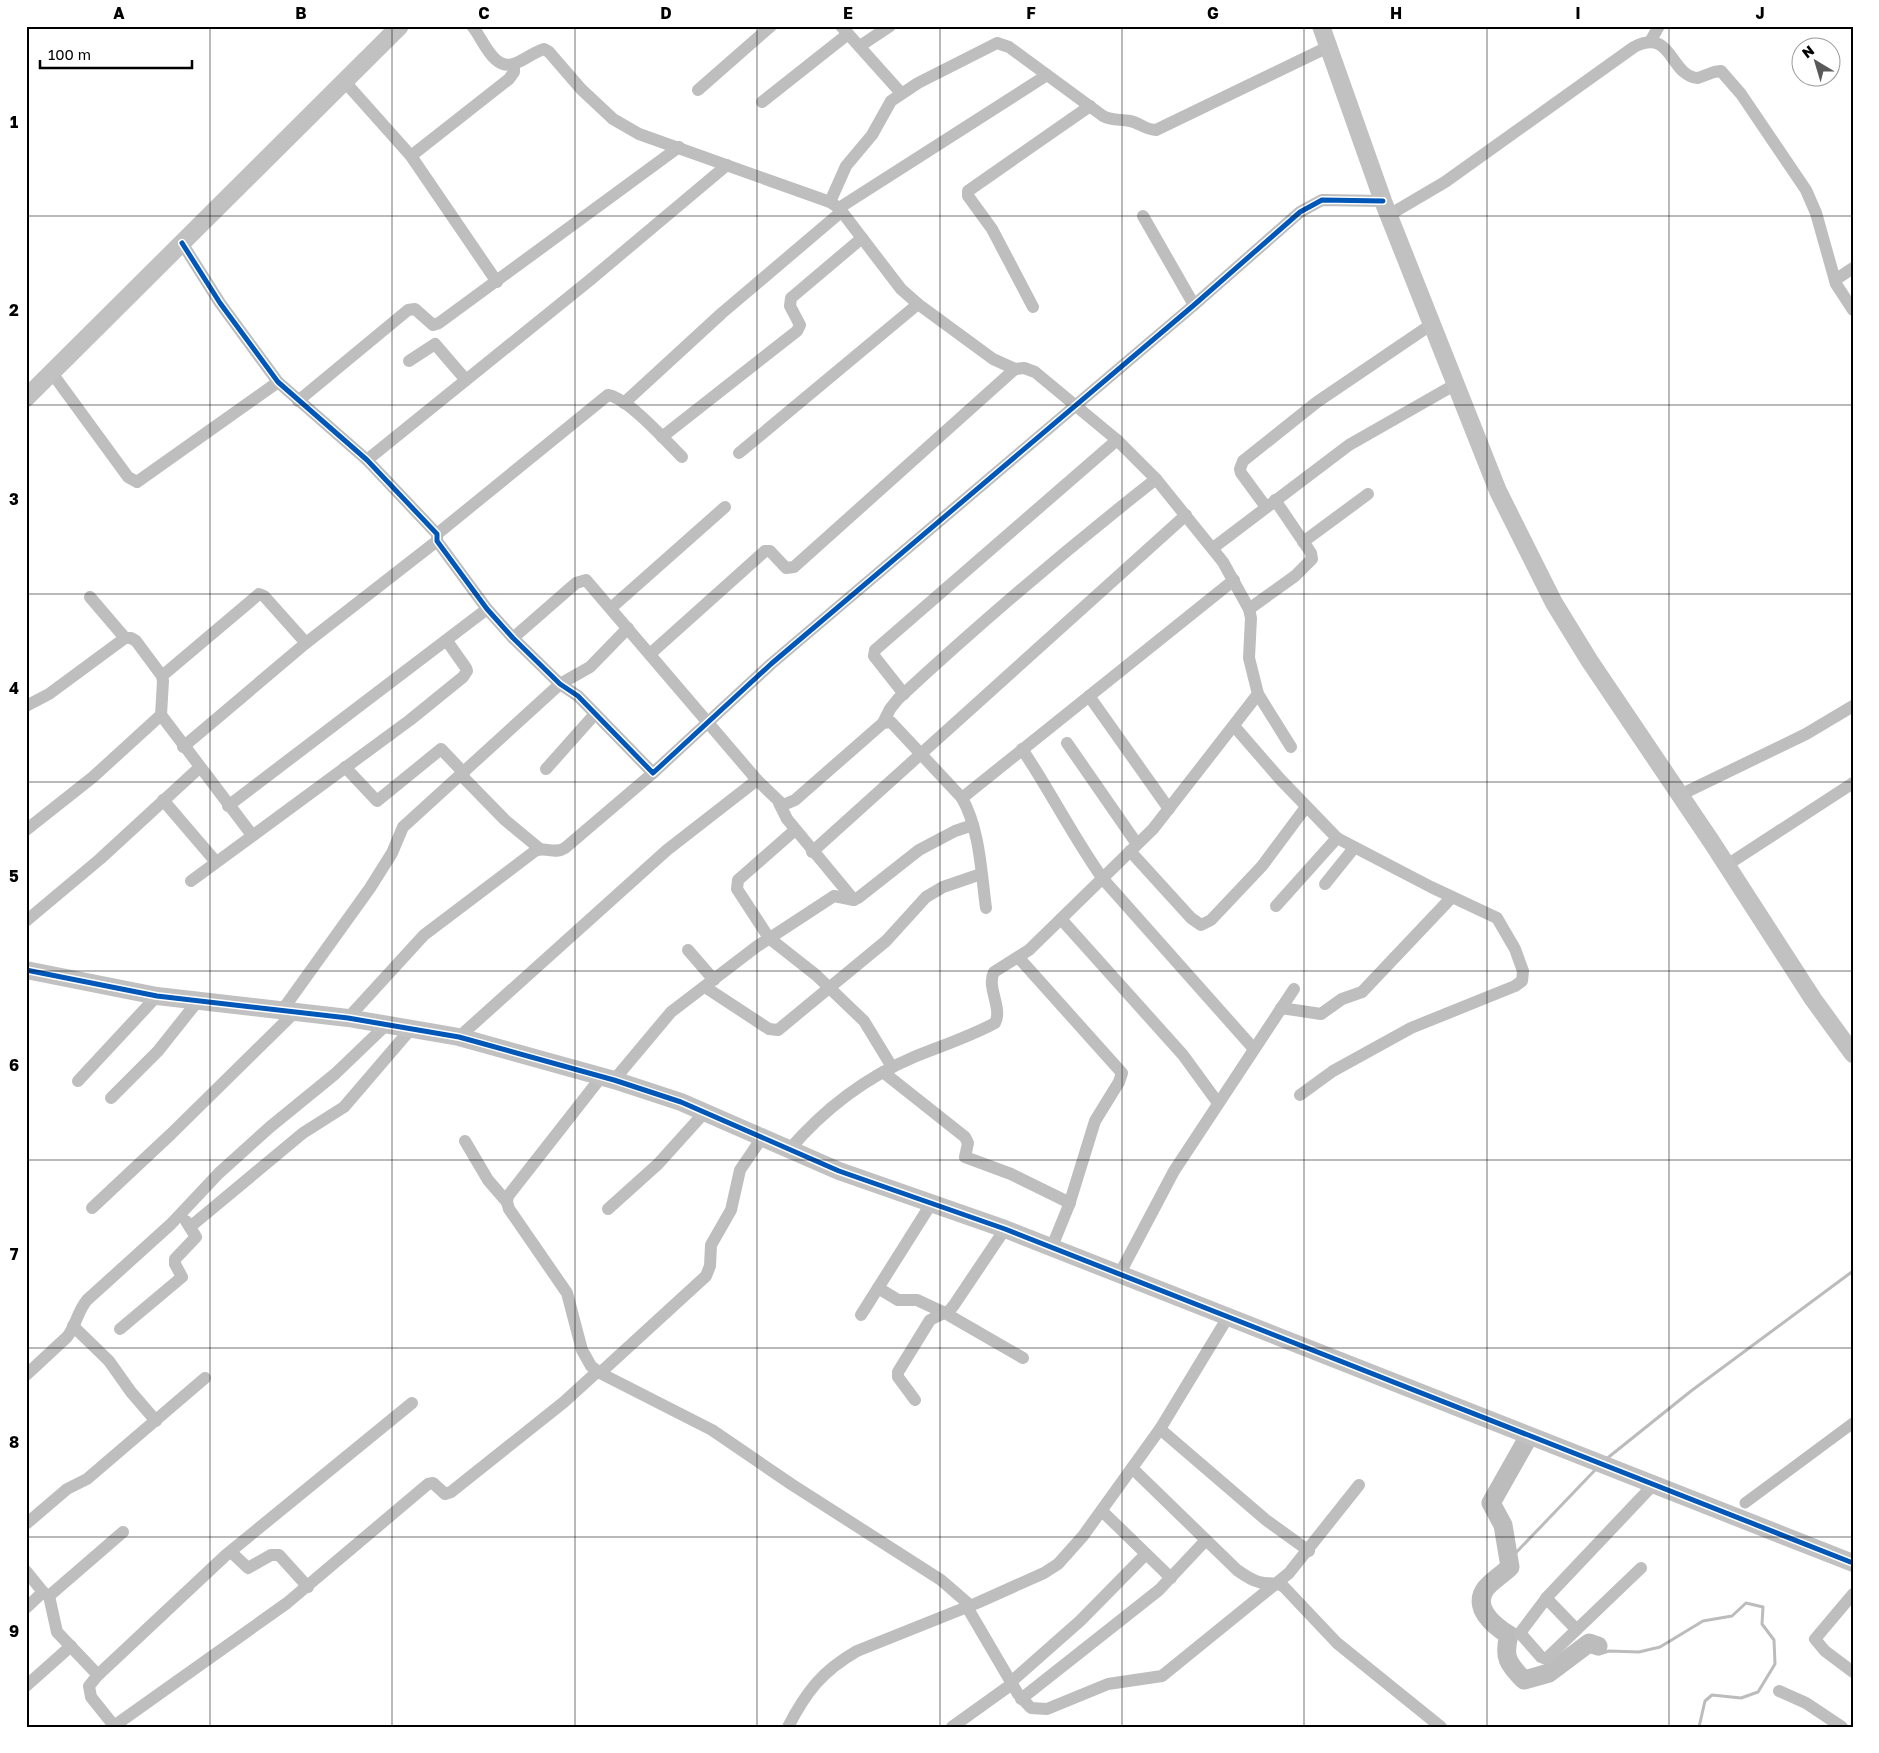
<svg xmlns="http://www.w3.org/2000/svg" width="1879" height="1753" viewBox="0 0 1879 1753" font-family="'Golos Text',sans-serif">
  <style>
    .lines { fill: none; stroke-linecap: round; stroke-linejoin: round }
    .stream { stroke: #bcbcbc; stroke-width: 3 }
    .canal { stroke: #bcbcbc; stroke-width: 11 }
    .river { stroke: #bcbcbc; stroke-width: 19 }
    .street { stroke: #bebebe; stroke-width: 12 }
    .secondary { stroke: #c1c1c1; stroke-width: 18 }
    .cycleway-casing { stroke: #fff; stroke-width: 8 }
    .cycleway { stroke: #0057b8; stroke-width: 5 }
    .grid { fill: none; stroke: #000; stroke-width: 1; stroke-opacity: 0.55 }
    .neatline { fill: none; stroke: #000; stroke-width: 2 }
    .grid-label { font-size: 16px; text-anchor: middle; font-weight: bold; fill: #000 }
  </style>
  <rect width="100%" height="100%" fill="#fff"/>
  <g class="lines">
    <g class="stream">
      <polyline points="1605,1460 1691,1391 1853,1271"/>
      <polyline points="1508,1561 1597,1468"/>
      <polyline points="1598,1646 1599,1654 1609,1651 1639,1652 1660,1647 1703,1621 1732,1616 1746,1603 1763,1607 1762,1624 1774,1640 1775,1664 1758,1692 1741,1698 1712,1695 1705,1701 1699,1727"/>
    </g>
    <polyline class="canal" points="1745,1503 1853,1423"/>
    <path class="river" d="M1525 1443 1491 1503 1503 1525 1510 1567C1503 1574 1493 1580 1486 1588 1471 1607 1494 1626 1509 1635 1503 1657 1508 1664 1524 1680L1549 1673 1589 1643 1598 1646"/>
    <g class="street">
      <path d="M472 26C483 38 493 73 516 63 526 59 534 52 544 49L549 52 581 89 613 119 639 134 830 202 839 208 901 289 918 304 993 359 1015 369 1024 368 1035 372 1117 440 1156 479 1223 562 1249 609 1251 618 1249 658 1258 694 1291 747"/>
      <polyline points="841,26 901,93"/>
      <polyline points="1650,42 1659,26"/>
      <polyline points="860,46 890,26"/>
      <polyline points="345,82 411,156 497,282"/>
      <polyline points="698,90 771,26"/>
      <polyline points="762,102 848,34"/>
      <polyline points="411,156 509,79 514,72 514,64"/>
      <path d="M830 202 846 166 872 135 891 101 918 83 997 43 1009 47 1103 116C1112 121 1120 119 1130 121 1140 123 1146 130 1156 130L1328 47"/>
      <polyline points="839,208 1047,75"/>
      <path d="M1389 215 1445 182 1634 47C1673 27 1669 76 1698 78L1714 72 1721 71 1741 94 1806 190 1816 213 1836 284 1853 310"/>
      <polyline points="1143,216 1194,305"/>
      <polyline points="182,243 220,303 278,382 367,460 437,534 437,541 487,609 513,638 560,684 578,696 653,773 771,664 1194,305 1300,212 1322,200 1383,201"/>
      <polyline points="1835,280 1853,268"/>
      <polyline points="1033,307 992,229 968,196 968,191 1090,106"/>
      <polyline points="409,361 435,344 466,380"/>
      <polyline points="52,373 128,477 137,482 278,382"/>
      <polyline points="298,401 408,310 415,309 433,325 439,323 679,147"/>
      <polyline points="624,403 722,313 841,212"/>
      <polyline points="662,437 797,331 800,325 790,306 791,298 862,238"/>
      <polyline points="739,453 918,304"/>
      <polyline points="367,460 590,280 727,165"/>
      <polyline points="1266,507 1241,473 1240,469 1243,461 1317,402 1432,324"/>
      <path d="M437 534 608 395C628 398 666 441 682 457"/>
      <polyline points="1303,542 1368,494"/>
      <polyline points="1213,548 1349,445 1456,384"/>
      <polyline points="90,597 125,638"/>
      <polyline points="611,608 725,507"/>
      <polyline points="1249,609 1295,576 1312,559 1311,553 1275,500"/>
      <path d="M513 638 576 583 586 580 757 780 783 805 795 800 883 723 891 722 962 798C980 830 981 872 986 908"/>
      <polyline points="650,654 765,551 770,551 786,568 794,567 1015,369"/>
      <polyline points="162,676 259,594 264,596 306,643"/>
      <polyline points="904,694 874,656 875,650 1117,440"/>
      <polyline points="1089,696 1169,809"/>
      <polyline points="26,706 49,694 125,638 131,638 136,641 162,676 163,681 161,715 93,777 26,830"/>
      <polyline points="161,715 252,835"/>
      <path d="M883 723 890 709 898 699C981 622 1067 549 1156 479"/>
      <polyline points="1234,726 1280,779 1337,838 1431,887 1497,918 1515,949 1523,971 1522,981 1515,986 1411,1028 1333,1071 1300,1095"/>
      <polyline points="1067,743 1137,844"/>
      <polyline points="183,747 306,643 437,541"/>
      <path d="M1022 749C1051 792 1073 837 1103 879L1254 1049"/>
      <polyline points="345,767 377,801 441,749 464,773"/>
      <polyline points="546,769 595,714"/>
      <polyline points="461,775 505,820 540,849"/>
      <polyline points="1680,795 1806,734 1853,706"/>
      <polyline points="962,798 1234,580"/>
      <polyline points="163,800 216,862"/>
      <polyline points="779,803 787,819 854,900"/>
      <polyline points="228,806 487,609"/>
      <polyline points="795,830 738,880 737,889 769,938 816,975 864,1021 892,1067"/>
      <polyline points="1130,851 1191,918 1201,925 1211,920 1262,866 1306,807"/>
      <polyline points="812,852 1186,515"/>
      <polyline points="1727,865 1853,783"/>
      <polyline points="191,881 410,720 463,677 467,671 466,668 447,641"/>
      <polyline points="1325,884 1354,848"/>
      <polyline points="1276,906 1337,838"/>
      <polyline points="1061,919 1183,1055 1218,1103"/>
      <polyline points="26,921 100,859 199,768"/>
      <polyline points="688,950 714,980"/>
      <polyline points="1019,958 1122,1073 1119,1082 1095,1121 1069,1205 1051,1249"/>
      <polyline points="705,987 769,1029 778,1030 886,941 926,897 943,887 981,874"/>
      <polyline points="1281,1008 1321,1014 1342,999 1362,992 1452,897"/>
      <polyline points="281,1012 370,888 392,853 403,827 560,684 590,667 628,628"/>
      <path d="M348 1018 424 935 535 851C546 846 554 855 565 848L653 773"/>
      <polyline points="459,1037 667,850 757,780"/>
      <polyline points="883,1072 965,1137 968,1143 965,1157 1011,1174 1070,1203"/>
      <polyline points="602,1076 508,1196 507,1202 509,1209 567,1293 582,1350 591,1366 600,1373 712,1430 791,1484 941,1580 971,1606"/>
      <polyline points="614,1080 671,1012 756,947 834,896 854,900 858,898 919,850 955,831 973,825"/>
      <polyline points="78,1081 157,996"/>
      <polyline points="111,1098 158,1051 197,1002"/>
      <polyline points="465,1141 488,1180 507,1202"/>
      <path d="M789 1150C824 1109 864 1078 914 1057 941 1046 969 1037 995 1023 1003 1008 986 987 994 972L1029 950 1153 829 1258 694"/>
      <polyline points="92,1208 171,1134 294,1013"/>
      <polyline points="608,1209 658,1164 704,1113"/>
      <polyline points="190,1227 303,1133 344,1107 410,1030"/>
      <polyline points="1119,1275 1174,1171 1294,989"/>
      <polyline points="878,1288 898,1300 917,1300 945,1313 1023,1358"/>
      <polyline points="861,1315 931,1204"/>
      <polyline points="73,1326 109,1361 131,1392 156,1421"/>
      <polyline points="120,1329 182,1277 175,1264 175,1259 196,1237 186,1221"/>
      <polyline points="600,1373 706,1276 710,1266 711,1245 731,1210 740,1170 761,1139"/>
      <path d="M26 1375 67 1337C76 1326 77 1312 87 1300L171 1224 219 1173 270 1127 335 1074 385 1026"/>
      <polyline points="915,1400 898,1377 898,1372 930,1320 950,1310 954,1305 1005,1229"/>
      <polyline points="1160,1429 1266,1520 1309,1551"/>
      <path d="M1132 1468 1237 1570C1244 1575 1251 1580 1259 1582 1268 1585 1276 1581 1284 1587L1337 1643 1441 1727"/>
      <polyline points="1102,1511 1171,1578"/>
      <polyline points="26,1524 67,1489 87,1479 205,1378"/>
      <polyline points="231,1552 248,1568 271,1555 279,1555 308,1587"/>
      <polyline points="1641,1568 1546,1659 1541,1657 1520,1633 1548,1596 1654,1484"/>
      <polyline points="26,1571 43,1592 49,1596 123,1532"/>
      <polyline points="1853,1594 1815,1639 1825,1651 1853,1672"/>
      <polyline points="49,1596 57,1632 98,1675"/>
      <polyline points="1546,1598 1576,1629"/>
      <polyline points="967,1607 1018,1694 1031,1708 1047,1709 1108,1684 1162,1676 1289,1573 1359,1485"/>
      <polyline points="26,1608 43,1592"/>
      <polyline points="1011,1682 1080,1621 1146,1554"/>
      <polyline points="26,1686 71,1646"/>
      <polyline points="1779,1691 1806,1703 1842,1727"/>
      <polyline points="1021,1699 1159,1590 1206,1540"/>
      <polyline points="114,1726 287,1603 428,1484 433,1483 445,1494 451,1492 564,1402 598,1371"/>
      <polyline points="115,1727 91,1697 89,1686 98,1675 226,1555 412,1403"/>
      <path d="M788 1727C806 1692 822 1671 857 1651L977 1603 1044 1573 1058 1564 1083 1536 1160 1429 1228 1317"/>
      <polyline points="952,1727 1012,1684"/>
    </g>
    <g class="secondary">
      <polyline points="1321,26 1383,201 1498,491 1554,603 1589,660 1713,844 1813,999 1853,1054"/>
      <polyline points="26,398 400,26"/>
      <polyline points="26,970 157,996 348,1018 459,1037 614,1080 681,1102 839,1171 1005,1229 1853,1563"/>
    </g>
    <g class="cycleway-casing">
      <g id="cycleway">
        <polyline points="182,243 220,303 278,382 367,460 437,534 437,541 487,609 513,638 560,684 578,696 653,773 771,664 1194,305 1300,212 1322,200 1383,201"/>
        <polyline points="26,970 157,996 348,1018 459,1037 614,1080 681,1102 839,1171 1005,1229 1853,1563"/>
      </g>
    </g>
    <use href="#cycleway" class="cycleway"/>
  </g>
  <path class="grid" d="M210 26V1727M392 26V1727M575 26V1727M757 26V1727M940 26V1727M1122 26V1727M1304 26V1727M1487 26V1727M1669 26V1727M26 216H1853M26 405H1853M26 594H1853M26 782H1853M26 971H1853M26 1160H1853M26 1348H1853M26 1537H1853"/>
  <rect width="1879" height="1753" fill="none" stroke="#ffffff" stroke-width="55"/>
  <g transform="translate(1816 62) rotate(322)"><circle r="24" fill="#ffffff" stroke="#999999"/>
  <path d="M0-4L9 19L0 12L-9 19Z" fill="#595959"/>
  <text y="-8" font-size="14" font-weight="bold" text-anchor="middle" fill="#000000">N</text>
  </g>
  <path d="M40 60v8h152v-8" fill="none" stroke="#000000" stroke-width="2.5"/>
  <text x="48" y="60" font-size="15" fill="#000000" stroke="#ffffff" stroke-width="4" paint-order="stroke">100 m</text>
  <rect x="28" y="28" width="1824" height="1698" class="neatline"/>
  <g class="grid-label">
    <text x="119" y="19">A</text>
    <text x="301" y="19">B</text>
    <text x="484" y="19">C</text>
    <text x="666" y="19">D</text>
    <text x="848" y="19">E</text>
    <text x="1031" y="19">F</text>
    <text x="1213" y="19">G</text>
    <text x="1396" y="19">H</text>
    <text x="1578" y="19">I</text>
    <text x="1760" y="19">J</text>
    <text x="14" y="128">1</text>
    <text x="14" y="316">2</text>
    <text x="14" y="505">3</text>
    <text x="14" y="694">4</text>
    <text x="14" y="882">5</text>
    <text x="14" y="1071">6</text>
    <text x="14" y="1260">7</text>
    <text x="14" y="1448">8</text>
    <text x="14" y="1637">9</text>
  </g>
</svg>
